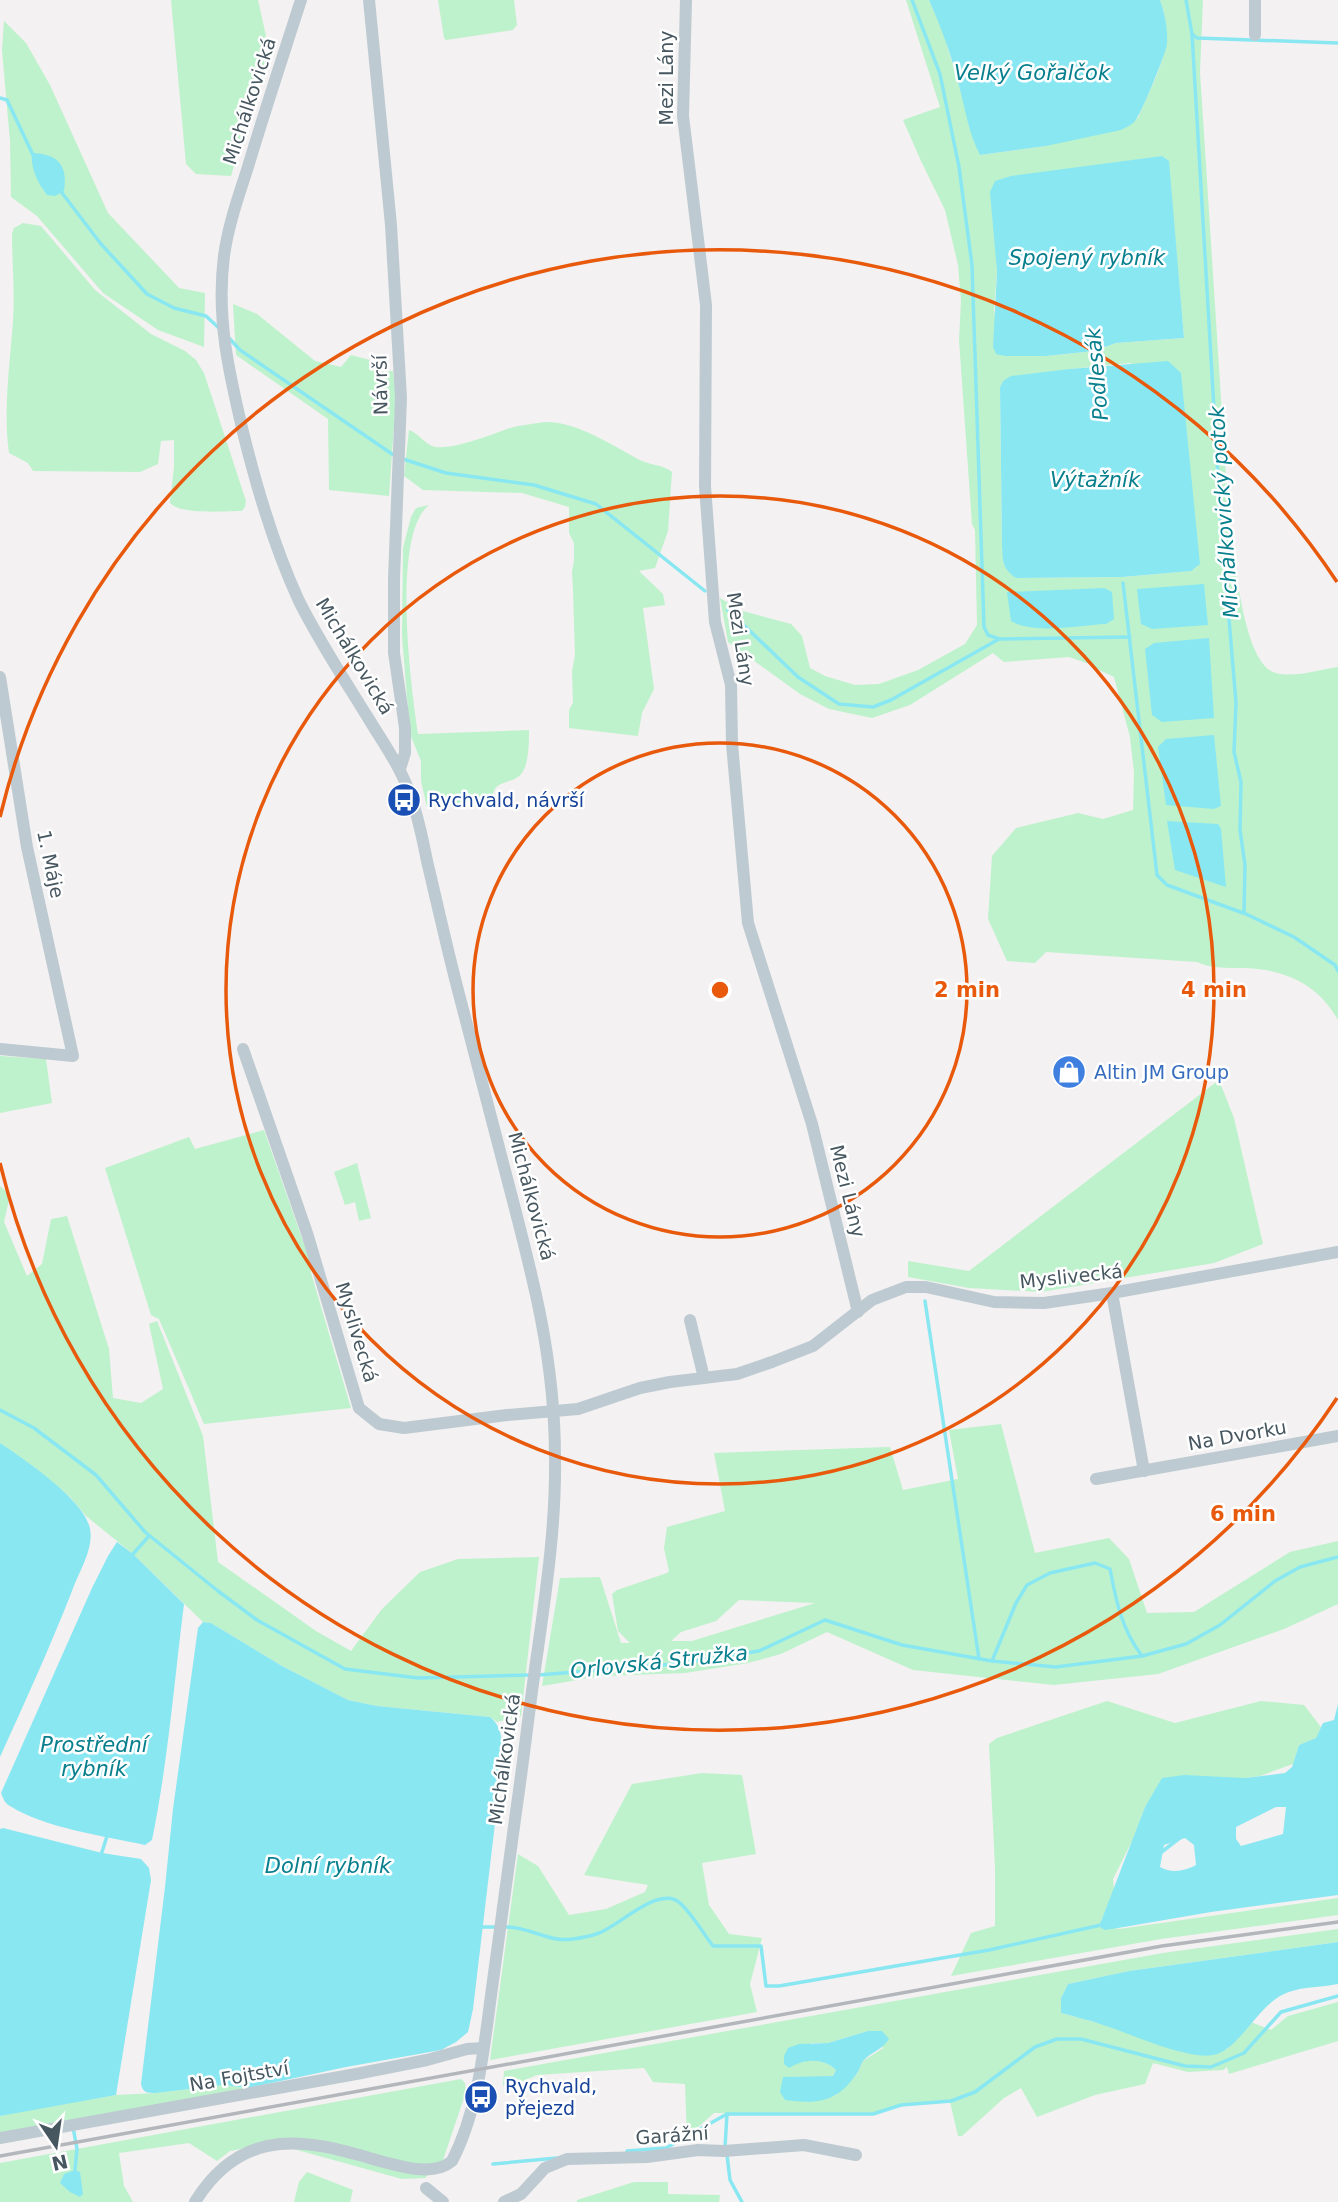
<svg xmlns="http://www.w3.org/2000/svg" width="1338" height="2202" viewBox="0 0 1338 2202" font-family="'DejaVu Sans',sans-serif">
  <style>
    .green { fill: #bef2cc; fill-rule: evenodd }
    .water { fill: #89e7f2; fill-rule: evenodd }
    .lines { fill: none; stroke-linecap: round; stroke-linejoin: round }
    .stream { stroke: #89e7f2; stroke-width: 3.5 }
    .minor { stroke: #becad1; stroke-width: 12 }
    .rail { stroke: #b3b7bc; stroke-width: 3.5 }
    .ring { fill: none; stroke: #e8590c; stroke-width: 3.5 }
    .labels { text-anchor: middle; stroke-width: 5; stroke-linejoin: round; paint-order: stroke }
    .street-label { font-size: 19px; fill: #475760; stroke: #fff }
    .transit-label { font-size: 19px; fill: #164399; stroke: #fff; text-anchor: start }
    .shop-label { font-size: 19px; fill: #366cbe; stroke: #fff; text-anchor: start }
    .water-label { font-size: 21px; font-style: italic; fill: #077f8d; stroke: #fff }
    .centre { fill: #e8590c; stroke: #fff; stroke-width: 3.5 }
    .ring-label { font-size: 21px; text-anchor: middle; font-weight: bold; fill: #e8590c; stroke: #fff; stroke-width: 5; stroke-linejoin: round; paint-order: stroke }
  </style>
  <rect width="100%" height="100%" fill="#f3f1f1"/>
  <g class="green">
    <path d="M171 0H258L266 36C259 43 262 48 267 55L231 176 196 174 186 164Z"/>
    <polygon points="438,0 514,0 517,25 513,30 446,40 444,38"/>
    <path d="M906 0H929L942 29 980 155 1046 146 1138 118C1155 75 1177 48 1160 0H1203L1200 72 1231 554 1233 549C1237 577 1246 660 1273 672 1290 679 1319 670 1338 667V1020C1318 984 1286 970 1246 968 1229 968 1212 969 1197 962L1046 952 1035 963 1007 961 988 919 992 856 1016 828 1078 813 1103 819 1133 810 1134 772 1130 737 1114 677 1097 669 1095 666 1069 657 1004 662 993 653 910 705 872 718 829 709 800 694 728 642 720 598 739 610 791 624 802 636 810 668 825 676 855 685 879 684 918 670 965 644 977 625 975 530 972 524 959 340 961 301 958 265 945 210 921 161 903 120 940 107ZM1162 156 1168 161 1184 338 1116 343 1094 351 1046 356H1005L994 311 997 272 995 233 1128 161ZM1131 363 1188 456 1199 564 1190 571 1122 577 1016 578 1004 564 1002 546 1000 387 1003 381 1069 369Z"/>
    <polygon points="4,21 26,43 50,85 108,213 179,288 205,293 204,347 158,330 103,293 37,216 11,197 10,141 2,50"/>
    <path d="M23 223 41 226 95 290 151 334 185 351 196 360 204 373 246 501 245 507 242 511C225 511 181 515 170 503L174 467V440L161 441 158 464 140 472 33 471 28 463 9 453C3 410 10 364 13 321 15 292 12 263 12 234L14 228Z"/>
    <polygon points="233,304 257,314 315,361 341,367 351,355 370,360 378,372 393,371 396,397 389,496 329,490 328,419 236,355"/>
    <path d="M545 422C580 422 612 446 642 461 651 465 664 465 672 472L668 531 655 568 639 571 663 594 665 605 643 608 654 689 642 713 638 736 569 728V710L573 703 572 671 575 655 573 590 572 572 574 560V543L569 533V507L522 493 423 490 404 476 409 430C418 433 423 442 432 446 447 452 491 435 507 429 519 425 533 424 545 422Z"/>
    <path d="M429 505C391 535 411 688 418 734L529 730C529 742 529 763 522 773 513 785 495 779 493 795L457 804 427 807 421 781V761L410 734 402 636 403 548 411 517 416 508Z"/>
    <polygon points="0,1056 46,1059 52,1103 0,1113"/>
    <polygon points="1219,1080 1234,1118 1263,1244 1214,1263 1041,1292 969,1288 908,1277 908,1261 969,1271"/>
    <polygon points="264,1130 311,1264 311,1273 351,1408 204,1424 159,1319 151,1315 105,1168 189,1137 195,1149"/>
    <polygon points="357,1163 371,1218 359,1221 355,1202 345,1205 334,1172"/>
    <polygon points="0,1186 10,1195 4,1222 27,1276 42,1264 51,1219 67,1216 109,1349 113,1398 141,1403 163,1389 149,1324 157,1321 203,1436 218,1562 316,1631 351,1651 382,1609 420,1572 458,1559 539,1557 521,1716 497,1722 490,1717 377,1706 348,1700 282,1666 211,1623 203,1622 133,1554 86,1516 70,1497 34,1467 0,1443"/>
    <path d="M1001 1424 1035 1553 1109 1538 1129 1559 1147 1613 1194 1612 1290 1552 1338 1541V1604L1284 1629 1158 1674 1054 1685 913 1670 827 1632 781 1654 748 1663 685 1673 601 1676 542 1686 560 1578 600 1577 621 1643H630L618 1631 612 1594 617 1590 667 1573 669 1571 664 1548 667 1527 725 1511 714 1453 890 1447 903 1490 958 1479 949 1430ZM739 1600 815 1603 692 1641H671L681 1632 716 1621Z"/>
    <polygon points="1107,1701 1175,1723 1261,1701 1304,1705 1321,1727 1316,1738 1299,1745 1293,1764 1260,1776 1245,1778 1145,1807 1133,1839 1113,1879 1114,1890 1100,1924 1119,1929 1338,1898 1338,1915 1161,1939 951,1976 971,1933 995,1926 995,1868 989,1744 997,1738"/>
    <polygon points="702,1773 742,1775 756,1854 702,1863 709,1905 729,1934 762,1938 750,1984 757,2012 490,2060 518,1854 538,1866 569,1915 606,1909 645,1892 648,1885 584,1875 632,1784"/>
    <path d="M1338 1929V1942L1129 1971 1068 1984 1061 1998V2013L1101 2024 1227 2049 1251 2022 1271 2030 1288 2016 1338 2002V2041L1229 2074 1227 2067 1223 2070 1188 2072 1153 2063 1145 2084 1095 2095 1037 2117 1021 2088 1004 2098 962 2136H958L950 2102 903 2106 872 2114 714 2113 687 2137 685 2084 653 2082 644 2068 537 2075 518 2083 503 2086 504 2071 1163 1953ZM868 2031 883 2048 863 2061 857 2074 835 2096 818 2077 833 2076 836 2070C826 2060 809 2058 797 2063L811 2043H828Z"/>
    <polygon points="461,2079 465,2083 466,2092 443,2160 425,2178 402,2179 272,2143 230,2151 217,2161 189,2143 119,2153 124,2186 133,2202 0,2202 0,2163"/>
    <polygon points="223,2085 248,2088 0,2133 0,2116 15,2112 116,2095 156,2093"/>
    <polygon points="307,2172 353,2190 350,2202 294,2202 299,2182"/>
    <polygon points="634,2182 668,2182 668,2194 720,2195 719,2202 577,2202 577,2200"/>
  </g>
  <g class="water">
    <path d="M929 0H1160C1165 14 1168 29 1167 44 1166 53 1141 115 1135 121 1131 126 1126 127 1121 130L1046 146 980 155C968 132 965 107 958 82 951 54 941 27 929 0Z"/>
    <path d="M32 153C58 154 68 165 64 191L55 196 47 195C38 184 30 167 32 153Z"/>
    <polygon points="1162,156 1169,161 1184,338 1116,343 1094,351 1046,356 1005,356 996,354 993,347 997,272 990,192 995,181 1011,176"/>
    <path d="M1168 361 1181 373 1200 564 1191 571 1122 577 1016 578C1002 568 1003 562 1002 546L1000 387 1003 381 1011 376 1069 369Z"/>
    <polygon points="1204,584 1208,625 1152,629 1141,624 1137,589"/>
    <path d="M1104 588 1112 592 1114 619 1106 624C1080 625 1033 635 1011 621L1007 592Z"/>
    <polygon points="1209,638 1214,718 1162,722 1152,715 1145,649 1154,643"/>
    <polygon points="1214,735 1221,806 1214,809 1166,805 1158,747 1166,739"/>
    <polygon points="1167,821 1218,824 1221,829 1226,887 1175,870"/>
    <path d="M0 1443C24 1459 81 1498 89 1525 96 1546 79 1571 72 1591 50 1647 25 1702 0 1757Z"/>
    <path d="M117 1542 133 1554 184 1604C174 1683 168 1762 152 1840L145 1845C105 1836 44 1828 10 1806 5 1804 3 1798 1 1793L92 1588 108 1556Z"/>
    <path d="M203 1622 211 1623 282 1666 348 1700 377 1706 490 1717C502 1726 502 1741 503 1756L473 2009 468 2032 456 2042 441 2050 346 2067 248 2088 223 2085 156 2093C147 2093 143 2093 141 2084L165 1887 173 1809 198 1628Z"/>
    <path d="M1338 1704V1895L1211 1912 1118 1928 1105 1930 1101 1928 1100 1924 1145 1807 1162 1778 1184 1775 1245 1778 1285 1773 1292 1767 1299 1745 1316 1738 1323 1723 1334 1720ZM1276 1807H1286L1283 1834 1241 1846 1236 1839V1827ZM1185 1838 1194 1845 1196 1865C1185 1871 1172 1874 1160 1867L1164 1845Z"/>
    <polygon points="3,1828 102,1853 141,1859 149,1868 151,1880 116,2095 0,2116 0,1829"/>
    <path d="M1338 1942V1984C1318 1988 1298 1986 1280 1996 1256 2010 1240 2046 1217 2054 1193 2063 1129 2033 1103 2025 1089 2020 1075 2017 1061 2013V1998L1068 1984 1129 1971Z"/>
    <path d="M868 2031H882L889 2039C882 2050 871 2052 863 2061 860 2066 859 2072 855 2076 836 2103 816 2104 785 2100L780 2092 783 2077 833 2076 836 2070C823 2057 803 2059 789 2068L784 2064V2056L788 2048 799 2044 828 2043Z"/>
    <polygon points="75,2170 80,2172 83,2194 80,2197 70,2192 60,2183 64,2174"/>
  </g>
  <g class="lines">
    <g class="stream">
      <polyline points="912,0 940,74 959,167 972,265 984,627 988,635 999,639"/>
      <polyline points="1186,0 1192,34 1220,511 1236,703 1234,752 1241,782 1240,830 1245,865 1244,913 1294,937 1335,965 1338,971"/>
      <polyline points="1192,34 1197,38 1338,43"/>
      <polyline points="0,98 7,100 33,155"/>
      <polyline points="59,189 101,244 147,294 174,308 206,316 220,329"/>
      <polyline points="228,337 240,350 395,456"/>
      <polyline points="1095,347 1097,371"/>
      <polyline points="403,459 446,473 534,485 596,504 705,591"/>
      <polyline points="1123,583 1157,875 1167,885 1243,913"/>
      <polyline points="728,610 798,677 839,704 873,707 891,700 999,639 1130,637"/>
      <polyline points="925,1301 979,1659"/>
      <polyline points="0,1410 34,1428 96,1475 145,1532 218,1591 257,1620 345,1669 418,1678 531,1675"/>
      <polyline points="132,1559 133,1554 149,1536"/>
      <polyline points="992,1661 1056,1667 1142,1656"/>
      <path d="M538 1675 675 1664 759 1651 825 1620 902 1645 992 1661 1016 1603 1027 1585 1050 1573 1095 1563 1110 1569C1116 1601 1122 1630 1142 1656L1186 1644 1220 1625 1275 1581 1300 1567 1338 1557"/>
      <polyline points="1159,1854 1181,1837"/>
      <polyline points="101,1855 108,1833"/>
      <polyline points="481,1927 497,1927"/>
      <path d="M505 1927C528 1926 549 1943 573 1939 581 1938 591 1936 599 1933 619 1926 660 1884 680 1903 693 1915 703 1933 713 1946H761L766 1986H779L989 1950 1101 1925 1103 1922"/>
      <polyline points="73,2127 77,2149 75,2170"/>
      <polyline points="725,2147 727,2114"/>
      <polyline points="627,2151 666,2148 727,2114 873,2114 901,2105 951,2101 975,2092 1035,2047 1057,2039 1081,2039 1185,2066 1211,2067 1244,2053 1281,2012 1338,1996"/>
      <polyline points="727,2155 730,2180 742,2202"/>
      <polyline points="493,2164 557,2158"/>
    </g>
    <g class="minor">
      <polyline points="369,0 391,225 401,398 394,579 394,653 405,728 405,753 400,769"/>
      <polyline points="686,0 683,116 706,305 705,486 715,622 731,685 732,744 748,923 812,1124 858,1312"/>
      <polyline points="1255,0 1255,35"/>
      <polyline points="0,677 27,847 73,1056 0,1049"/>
      <polyline points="243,1049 307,1233 359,1408 379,1424 404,1428 507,1415 578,1409 640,1388 670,1382 737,1374 772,1362 813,1346 872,1300 906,1287 926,1287 994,1302 1044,1303 1112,1293 1338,1252"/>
      <polyline points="1112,1293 1144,1471"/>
      <polyline points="690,1320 704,1378"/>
      <polyline points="1096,1479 1338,1436"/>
      <polyline points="0,2138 356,2074 427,2060 467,2049 483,2048"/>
      <polyline points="426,2188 443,2202"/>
      <path d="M195 2202C274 2074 404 2202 452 2161 479 2109 484 2046 492 1988 500 1930 508 1871 516 1812 524 1757 530 1702 538 1648 547 1585 556 1521 555 1458 555 1359 533 1277 508 1182 492 1121 476 1059 460 998 448 953 438 907 427 861 423 841 419 820 412 800 403 771 386 747 370 721 346 682 320 643 299 601 274 547 257 489 243 432 229 373 216 317 224 256 228 226 238 198 247 170 264 113 283 56 301 0"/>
      <polyline points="504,2202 521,2194 545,2168 567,2159 647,2157 698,2150 724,2151 804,2145 856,2155"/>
    </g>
    <polyline class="rail" points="0,2156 1162,1946 1338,1922"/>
  </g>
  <g class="ring">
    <circle cx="720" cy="990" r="247"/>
    <circle cx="720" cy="990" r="494"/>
    <path d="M1337 1398A740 740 0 0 1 0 1163M0 817A740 740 0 0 1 1337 582"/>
  </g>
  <defs>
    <g id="bus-disc" transform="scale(1.75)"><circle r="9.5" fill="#1a4fb4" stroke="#fff"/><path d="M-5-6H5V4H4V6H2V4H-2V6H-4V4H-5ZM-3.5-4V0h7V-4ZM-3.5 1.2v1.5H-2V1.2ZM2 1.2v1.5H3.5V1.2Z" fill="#fff"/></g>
    <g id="shop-disc" transform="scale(1.75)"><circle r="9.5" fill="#3f7fe0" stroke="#fff"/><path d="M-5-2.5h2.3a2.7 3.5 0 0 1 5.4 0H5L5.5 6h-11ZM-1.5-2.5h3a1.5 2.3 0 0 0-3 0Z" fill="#fff"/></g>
  </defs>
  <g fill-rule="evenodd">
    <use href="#bus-disc" x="404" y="800"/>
    <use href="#shop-disc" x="1069" y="1072"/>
    <use href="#bus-disc" x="481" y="2097"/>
  </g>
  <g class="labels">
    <g class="street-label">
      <text transform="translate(666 78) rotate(-90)" y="7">Mezi Lány</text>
      <text transform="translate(249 101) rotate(-72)" y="7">Michálkovická</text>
      <text transform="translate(380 385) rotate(-91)" y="7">Návrší</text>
      <text transform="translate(741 639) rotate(81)" y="7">Mezi Lány</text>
      <text transform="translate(355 656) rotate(59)" y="7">Michálkovická</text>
      <text transform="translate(51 864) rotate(78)" y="7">1. Máje</text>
      <text transform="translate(848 1191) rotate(76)" y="7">Mezi Lány</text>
      <text transform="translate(532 1196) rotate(75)" y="7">Michálkovická</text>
      <text transform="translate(1071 1276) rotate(-6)" y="7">Myslivecká</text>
      <text transform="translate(357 1332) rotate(73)" y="7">Myslivecká</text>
      <text transform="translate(1237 1435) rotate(-10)" y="7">Na Dvorku</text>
      <text transform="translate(504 1759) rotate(-82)" y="7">Michálkovická</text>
      <text transform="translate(239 2076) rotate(-10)" y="7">Na Fojtství</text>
      <text transform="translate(672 2135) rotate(-4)" y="7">Garážní</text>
    </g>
    <g class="transit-label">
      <text x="428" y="807">Rychvald, návrší</text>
      <text x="505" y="2093">Rychvald,<tspan x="505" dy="22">přejezd</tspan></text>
    </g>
    <g class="shop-label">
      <text x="1094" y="1079">Altin JM Group</text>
    </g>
    <g class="water-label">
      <text x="1032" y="80">Velký Gořalčok</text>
      <text x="1087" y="265">Spojený rybník</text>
      <text transform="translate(1097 374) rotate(-95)" y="7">Podlesák</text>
      <text x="1095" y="487">Výtažník</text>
      <text transform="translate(1224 512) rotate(-94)" y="7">Michálkovický potok</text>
      <text transform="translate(659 1662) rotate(-6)" y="7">Orlovská Stružka</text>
      <text x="94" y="1752">Prostřední<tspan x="94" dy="24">rybník</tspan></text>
      <text x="328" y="1873">Dolní rybník</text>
    </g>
  </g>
  <circle cx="720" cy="990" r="10" class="centre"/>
  <g class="ring-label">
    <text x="967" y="997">2 min</text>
    <text x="1214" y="997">4 min</text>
    <text x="1243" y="1521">6 min</text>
  </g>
  <g transform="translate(56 2146) rotate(167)" stroke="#ffffff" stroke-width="5" paint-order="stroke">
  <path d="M0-5L12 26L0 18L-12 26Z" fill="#475760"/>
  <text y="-10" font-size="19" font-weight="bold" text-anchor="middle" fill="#475760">N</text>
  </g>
</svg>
